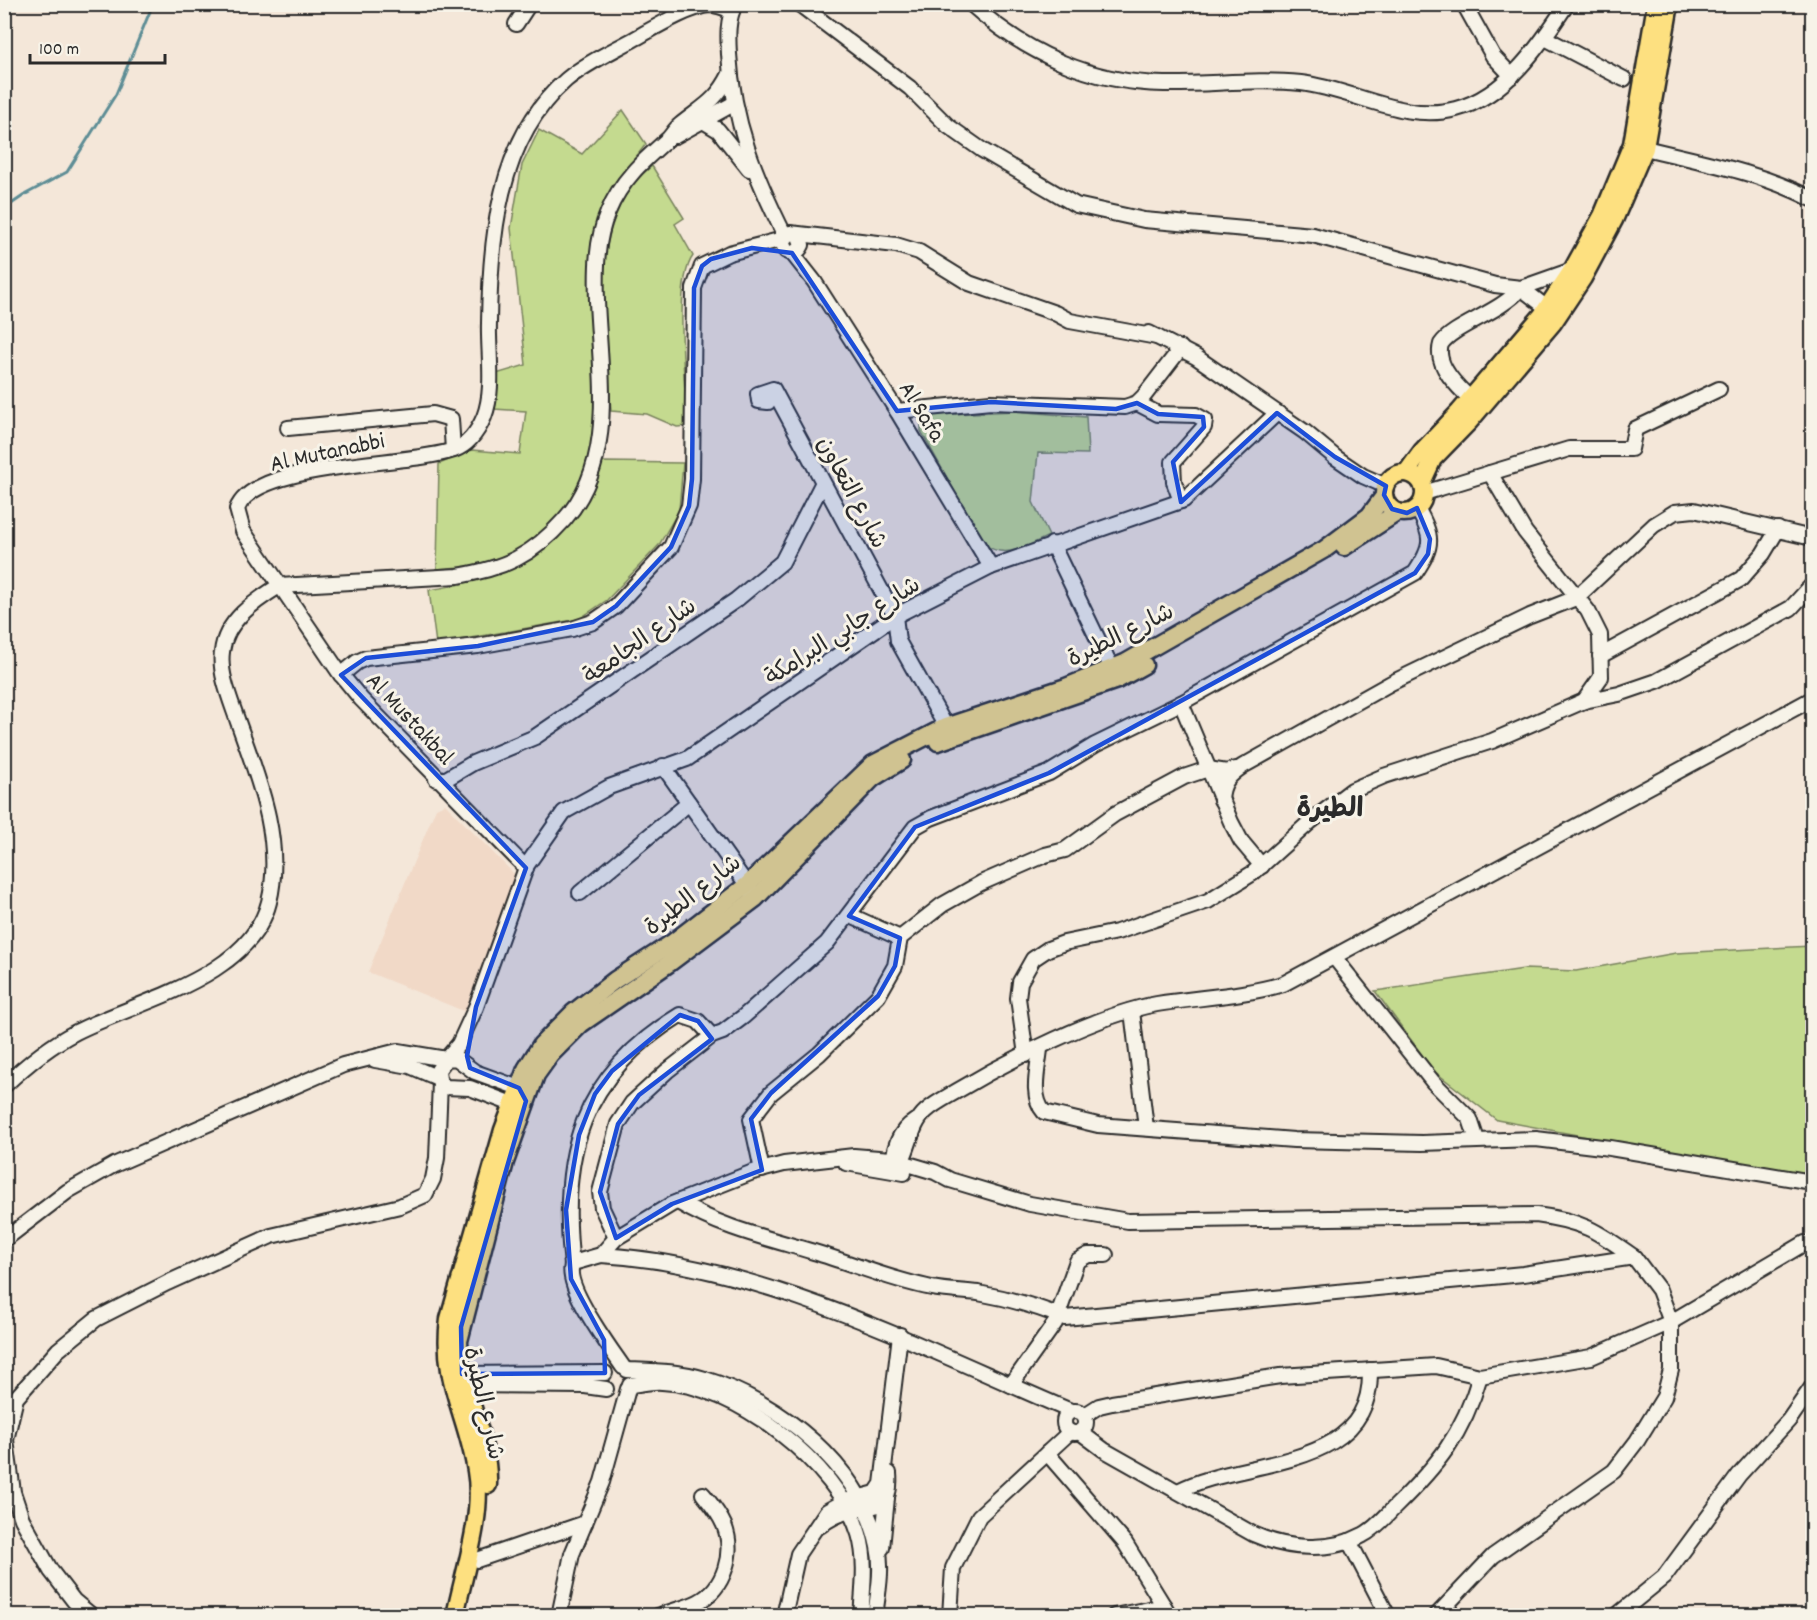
<svg xmlns="http://www.w3.org/2000/svg" width="1817" height="1620" viewBox="0 0 1817 1620" font-family="Dekko,'Playpen Sans Arabic',sans-serif">
  <style>
    .built { fill: #f1d9c7 }
    .green { fill: #c4da8f; stroke: #78825d; stroke-width: 1.5 }
    .lines { fill: none; stroke-linecap: round; stroke-linejoin: round }
    .stream { stroke: #5d8d95; stroke-width: 3 }
    .minor-casing { stroke: #2b2b2b; stroke-width: 18 }
    .major-casing { stroke: #2b2b2b; stroke-width: 21 }
    .minor { stroke: #f7f3e8; stroke-width: 14 }
    .major { stroke: #fde080; stroke-width: 16 }
    .marked { fill: #1d4ed8; fill-opacity: 0.2; stroke: #1d4ed8; stroke-width: 4.5; stroke-linejoin: round }
    .labels { text-anchor: middle; stroke-width: 6; stroke-linejoin: round; paint-order: stroke }
    .street-label { font-size: 24px; fill: #2b2b2b; stroke: #f7f3e8 }
    .quarter-label { font-size: 27px; font-weight: bold; fill: #2b2b2b; stroke: #f7f3e8 }
  </style>
  <rect width="100%" height="100%" fill="#f4e7d9"/>
  <filter id="ink" filterUnits="userSpaceOnUse"><feTurbulence type="fractalNoise" baseFrequency=".0167" numOctaves="2"/><feDisplacementMap in="SourceGraphic" scale="12" xChannelSelector="R" yChannelSelector="G"/><feConvolveMatrix kernelMatrix="1 2 1 2 8 2 1 2 1" color-interpolation-filters="sRGB"/></filter>
  <g filter="url(#ink)">
    <polygon class="built" points="445,804 515,875 466,1012 368,972 436,808"/>
    <g class="green">
      <path d="M623 110 646 144C624 172 602 198 595 234 575 327 627 440 558 519 521 560 489 565 437 569L439 464 472 450 520 454 526 411 494 409 496 374 526 365 511 228 522 165 539 130 582 154Z"/>
      <path d="M652 166 684 218 675 224 693 256C673 282 686 390 687 426L677 427 647 414 611 411C606 333 582 219 652 166Z"/>
      <path d="M1014 411 1086 417 1088 454 1038 453 1033 502 1049 536C1027 545 1006 561 984 544L921 431V422L931 415Z"/>
      <path d="M603 462 683 463 679 510 659 545 607 600 579 619 436 644 429 590C514 577 572 547 603 462Z"/>
      <polygon points="1812,946 1812,1179 1497,1120 1434,1071 1375,991 1524,969 1576,971 1676,953"/>
    </g>
    <g class="lines">
      <polyline class="stream" points="4,209 26,194 67,172 116,94 153,4"/>
      <g class="minor-casing">
        <g id="minor">
          <path d="M735 4C727 21 728 36 729 54 733 122 755 176 785 236"/>
          <polyline points="799,4 910,88 948,126 982,150 1076,205 1144,220 1313,235 1495,285 1521,288 1572,270"/>
          <path d="M971 4C1025 53 1091 83 1164 84 1210 85 1255 78 1301 83 1353 89 1404 123 1456 109 1506 96 1540 45 1567 4"/>
          <polyline points="1464,4 1493,56 1512,76"/>
          <polyline points="516,24 529,4"/>
          <polyline points="1545,38 1624,79"/>
          <polyline points="703,121 718,130 749,169"/>
          <polyline points="675,136 735,103"/>
          <path d="M1637 146C1696 161 1758 171 1812 199"/>
          <path d="M799 236 802 245C799 252 793 255 786 251L782 242 790 233 896 245 919 252 969 283 1055 313 1070 321 1157 337"/>
          <polyline points="792,253 814,281 897,411 991,567"/>
          <polyline points="1521,288 1547,308"/>
          <polyline points="1149,333 1196,357 1305,432 1335,457 1363,476 1386,486"/>
          <polyline points="773,389 768,402 759,401 758,394 773,389 895,616 898,641 950,734"/>
          <polyline points="1137,403 1158,414 1196,415 1205,420 1204,427 1173,462 1174,482 1181,501"/>
          <path d="M1477 405C1462 391 1434 367 1441 344 1454 325 1500 313 1521 288"/>
          <polyline points="897,411 991,402 1125,407 1137,403 1144,396 1181,348"/>
          <polyline points="288,428 433,414 451,419 453,450"/>
          <polyline points="1424,493 1569,449 1631,449 1635,429 1719,389"/>
          <polyline points="1052,544 1116,677"/>
          <polyline points="1600,656 1741,579 1763,554 1778,529"/>
          <polyline points="341,675 357,662 366,658 478,646 572,629 593,622 616,606 671,547 689,506 692,479 694,288 702,266 729,253 783,239"/>
          <polyline points="1584,701 1619,694 1657,681 1791,608 1812,585"/>
          <polyline points="1181,703 1231,822 1241,841 1262,866"/>
          <polyline points="663,766 752,892"/>
          <polyline points="436,779 446,779 473,763 535,737 736,600 782,562 822,484"/>
          <path d="M1221 800C1222 783 1228 776 1243 766L1391 683 1530 616 1576 598 1654 525 1675 512 1694 510 1812 538"/>
          <path d="M526 868 361 699 339 672 243 531 237 509C254 461 410 466 454 450 468 445 478 431 484 417 495 389 488 353 489 323 490 239 498 139 566 80 586 63 613 51 636 38 654 28 690 6 710 5 718 5 725 8 732 11"/>
          <polyline points="580,893 689,803"/>
          <polyline points="849,915 900,938"/>
          <polyline points="1334,957 1433,1082 1470,1119 1477,1140"/>
          <polyline points="1132,1011 1146,1128"/>
          <path d="M1040 1049C1038 1069 1030 1096 1044 1112L1098 1125 1294 1140 1422 1143 1536 1139 1610 1148 1812 1182"/>
          <polyline points="1026,1055 1018,998 1020,982 1033,959 1048,949 1064,943 1117,932 1208,901 1253,873 1310,822 1352,790 1384,776 1492,741 1584,701 1601,677 1600,635 1588,611 1525,532 1490,473"/>
          <polygon points="456,1058 475,1072 519,1088 526,1101 512,1104 470,1088 445,1087 439,1080 438,1070 446,1059"/>
          <polyline points="375,1060 410,1066 438,1078"/>
          <path d="M4 1086C27 1064 49 1046 76 1032 137 1001 250 978 269 902 284 841 258 778 238 722 231 701 219 674 222 652 225 621 255 601 279 586L458 576C505 568 532 556 564 520 617 461 600 375 597 301 596 271 596 240 608 212 621 180 643 161 668 139 672 135 675 129 680 125 702 107 717 101 730 74"/>
          <polyline points="846,1163 904,1173"/>
          <path d="M895 1169C891 1151 899 1131 915 1121"/>
          <polyline points="762,1170 751,1119 771,1093 819,1054 878,996 895,966 900,938 942,905 981,883 1045,855 1065,850 1115,814 1184,777 1208,769 1227,772 1236,769"/>
          <path d="M895 1171C910 1154 909 1126 926 1111 935 1103 947 1097 957 1091 1009 1060 1099 1014 1157 1004 1200 997 1242 996 1283 984L1812 699"/>
          <path d="M678 1202C721 1228 767 1238 814 1252 854 1264 891 1280 932 1288 947 1291 963 1291 978 1293 1007 1298 1038 1307 1065 1318L1523 1274 1634 1257 1659 1290 1671 1322V1370L1664 1397 1637 1441 1614 1471 1493 1556 1436 1616"/>
          <path d="M616 1238 602 1208 600 1192 618 1124 632 1103 667 1071 712 1036 723 1032 743 1017 827 943 915 827 931 818 1049 773 1095 745 1181 703 1415 573C1434 545 1433 537 1417 508"/>
          <polyline points="4,1240 68,1191 114,1165 343,1065 398,1051 446,1059 459,1044 476,1007 527,865 564,812 609,787 687,759 895,616 991,567 1184,500 1277,413"/>
          <path d="M601 1255C763 1264 924 1349 1071 1411"/>
          <path d="M572 1265C559 1155 581 1075 680 1015L698 1021 712 1036"/>
          <path d="M623 1367C611 1349 561 1283 573 1263L601 1255 616 1238 672 1204 753 1172 784 1164 854 1156 891 1159 935 1172 950 1180 1030 1204 1128 1221 1536 1215C1582 1221 1596 1230 1634 1257"/>
          <path d="M627 1370C654 1371 679 1371 705 1379 779 1401 862 1467 878 1547 883 1569 878 1593 875 1616"/>
          <polyline points="457,1378 462,1374 605,1373"/>
          <polyline points="459,1385 585,1386 606,1389"/>
          <path d="M630 1385C641 1384 652 1381 662 1382 735 1384 838 1465 859 1534 867 1560 863 1588 861 1616"/>
          <polyline points="1011,1385 1055,1323 1077,1261 1088,1255 1106,1255"/>
          <circle cx="1075" cy="1422" r="11"/>
          <polyline points="1085,1415 1099,1406 1112,1403 1280,1376 1436,1366 1480,1376 1591,1357 1671,1322 1805,1243"/>
          <path d="M1080 1432 1104 1450 1253 1534C1286 1549 1330 1553 1363 1535 1375 1529 1385 1517 1394 1508 1437 1466 1463 1435 1480 1376"/>
          <polyline points="1047,1453 1125,1543 1170,1616"/>
          <path d="M1178 1491C1242 1457 1373 1473 1370 1370"/>
          <path d="M820 1526C829 1519 838 1514 850 1511 877 1504 892 1511 889 1473"/>
          <polyline points="1349,1541 1388,1616"/>
          <polyline points="882,1548 887,1498"/>
          <polyline points="477,1560 585,1523"/>
          <polyline points="92,1616 74,1601 51,1571 22,1519 13,1492 6,1440 16,1398 58,1350 96,1319 167,1283 271,1236 400,1206 425,1195 433,1179 437,1158 440,1082"/>
          <polyline points="559,1616 572,1554 602,1482 628,1389"/>
          <path d="M658 1616C671 1611 686 1608 698 1602 725 1588 735 1552 724 1525 719 1513 711 1504 703 1494"/>
          <polyline points="784,1616 798,1554 827,1511 845,1501 876,1493 882,1484 900,1335"/>
          <polyline points="950,1616 953,1568 979,1516 1070,1432"/>
          <polyline points="1114,1616 1164,1606"/>
          <polyline points="1616,1616 1664,1577 1739,1475 1789,1420 1812,1387"/>
        </g>
      </g>
      <g class="major-casing">
        <g id="major">
          <circle cx="1404" cy="493" r="20"/>
          <polyline points="1406,473 1422,451 1459,412 1542,315 1572,270 1602,216 1632,144 1656,4"/>
          <polyline points="1422,483 1433,459 1469,422 1553,323 1583,278 1614,220 1645,148 1670,4"/>
          <polyline points="1344,547 1398,512"/>
          <polyline points="938,742 1117,680 1144,665"/>
          <path d="M488 1485C490 1436 460 1391 459 1341L505 1162 536 1075 551 1054 581 1024 668 964 756 898 873 778 902 760"/>
          <path d="M455 1616C464 1571 484 1515 476 1471 467 1414 441 1380 449 1319L503 1130 526 1069 541 1045 574 1012 615 980 672 943 747 885 873 764 945 727 1066 687 1125 663 1325 549 1369 516 1384 496"/>
        </g>
      </g>
      <use href="#minor" class="minor"/>
      <use href="#major" class="major"/>
    </g>
  </g>
  <path class="marked" d="M752 248 792 253 897 411 991 402 1116 409 1137 403 1158 414 1203 417 1204 427 1173 462 1181 502 1277 413 1335 457 1386 486 1384 495 1392 509 1407 513 1417 508 1430 539 1428 554 1415 573 1049 773 915 827 849 916 900 938 895 966 878 996 771 1093 751 1119 762 1170 672 1204 616 1238 600 1192 618 1124 639 1095 712 1039 698 1021 680 1015 612 1071 595 1094 579 1135 566 1210 571 1279 604 1340 605 1373 462 1374 461 1327 526 1101 519 1088 470 1068 467 1056 476 1007 526 868 341 675 366 658 478 646 593 622 616 606 671 547 689 506 692 479 694 288 702 266 711 259Z"/>
  <g class="labels">
    <g class="street-label">
      <text transform="translate(923 411) rotate(58)" y="8">Al Safa</text>
      <text transform="translate(327 451) rotate(-12)" y="8">Al Mutanabbi</text>
      <text transform="translate(853 492) rotate(62)" y="8">شارع التعاون</text>
      <text transform="translate(842 630) rotate(-33)" y="8">شارع جابي البرامكة</text>
      <text transform="translate(1120 634) rotate(-26)" y="8">شارع الطيرة</text>
      <text transform="translate(639 640) rotate(-35)" y="8">شارع الجامعة</text>
      <text transform="translate(411 718) rotate(47)" y="8">Al Mustakbal</text>
      <text transform="translate(692 894) rotate(-38)" y="8">شارع الطيرة</text>
      <text transform="translate(485 1403) rotate(77)" y="8">شارع الطيرة</text>
    </g>
    <g class="quarter-label">
      <text x="1330" y="816">الطيرة</text>
    </g>
  </g>
  <rect width="1817" height="1620" fill="none" stroke="#f7f3e8" stroke-width="24"/>
  <rect x="12" y="12" width="1793" height="1596" fill="none" stroke="#2b2b2b" stroke-width="2" filter="url(#ink)"/>
  <path d="M30 54v9h135v-9" fill="none" stroke="#2b2b2b" stroke-width="3"/>
  <text x="39" y="54" font-size="18" fill="#2b2b2b" stroke="#f7f3e8" stroke-width="4.5" paint-order="stroke">100 m</text>
</svg>
